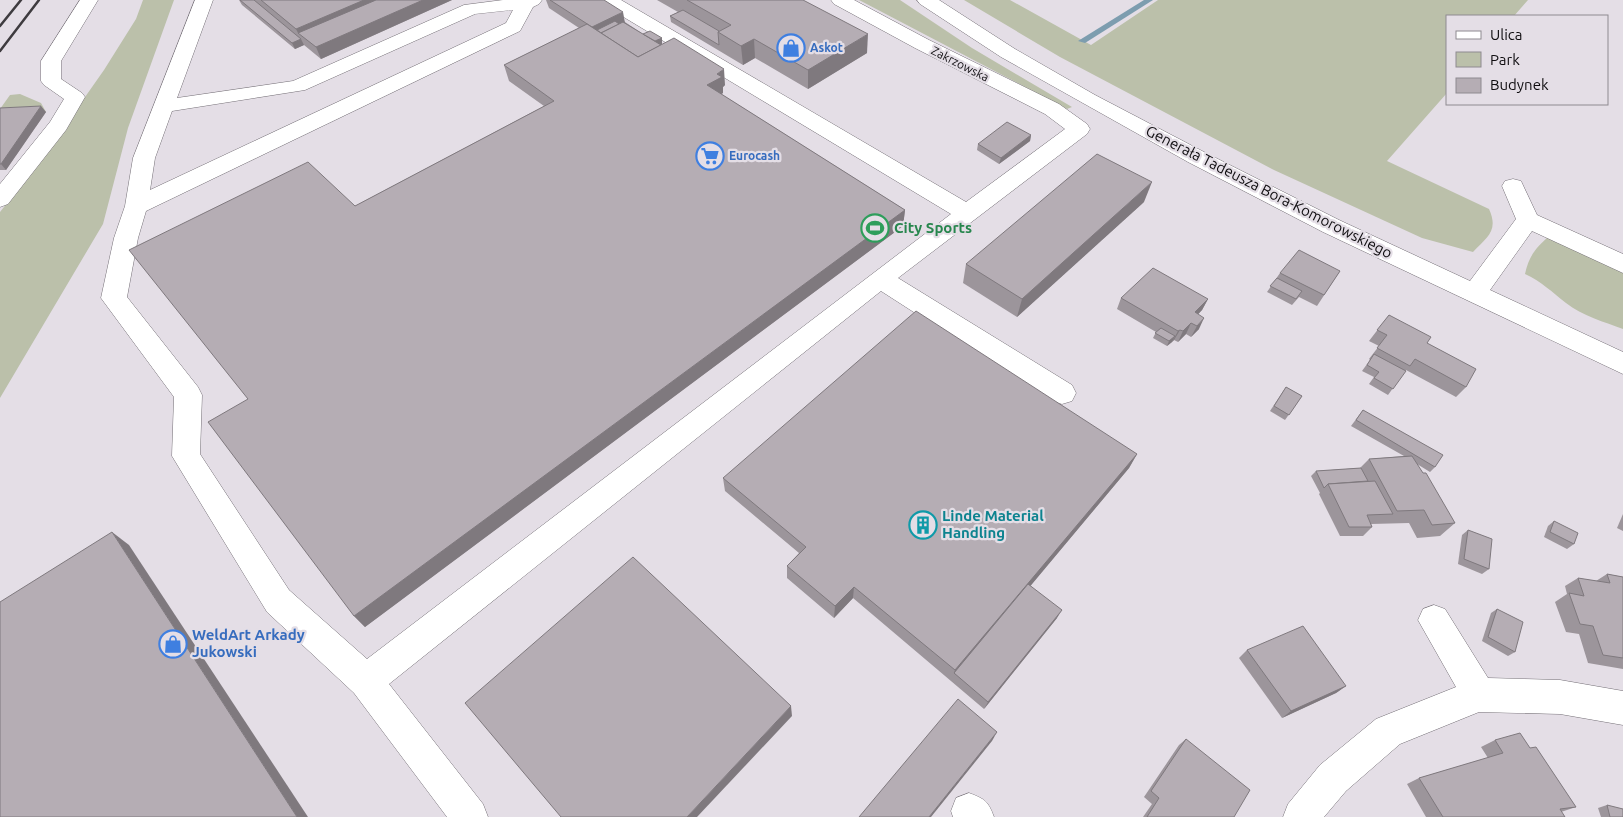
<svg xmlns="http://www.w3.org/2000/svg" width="1623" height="817" viewBox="0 0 1623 817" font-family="Ubuntu,sans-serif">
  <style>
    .green { fill: #bbc0aa }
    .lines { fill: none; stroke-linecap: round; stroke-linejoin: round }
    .stream { fill: #7d9daf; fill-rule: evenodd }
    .minor-casing { stroke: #746f76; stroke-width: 1 }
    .minor { fill: #fff; fill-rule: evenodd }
    .rail { stroke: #3e3b3f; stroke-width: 2.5 }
    .wall { fill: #9c959b }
    .shaded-wall { fill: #7f797e }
    .building { fill: #b5adb4; stroke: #7f797e }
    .labels { text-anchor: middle; stroke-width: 4.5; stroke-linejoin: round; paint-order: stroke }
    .far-shop-label { font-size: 12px; font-weight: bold; fill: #366cbe; stroke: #e4dee6; text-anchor: start }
    .far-street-label { font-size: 12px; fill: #0e0c0f; stroke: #e4dee6 }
    .street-label { font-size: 15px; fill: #0e0c0f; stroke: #e4dee6 }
    .leisure-label { font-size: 15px; font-weight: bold; fill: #27864d; stroke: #e4dee6; text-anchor: start }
    .culture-label { font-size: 15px; font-weight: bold; fill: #0d838f; stroke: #e4dee6; text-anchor: start }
    .shop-label { font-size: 15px; font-weight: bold; fill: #366cbe; stroke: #e4dee6; text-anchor: start }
  </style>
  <rect width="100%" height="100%" fill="#e4dee6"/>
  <g class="green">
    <polygon points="143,0 174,0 128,128 103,224 0,398 0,212 38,164 104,70 136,19"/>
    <polygon points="859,0 900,0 972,48 1072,107 1067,109"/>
    <path d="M964 0H1010L1091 45 1158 0H1528L1514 16H1447V93L1387 161 1489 209C1499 231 1487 237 1473 252L1422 238 1274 170 1060 57Z"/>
    <polygon points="20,94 41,103 46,112 0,109 10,95"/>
    <path d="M1548 237 1623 272V329C1605 322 1582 316 1566 303 1552 292 1542 282 1525 274 1529 256 1535 249 1548 237Z"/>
  </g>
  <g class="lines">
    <polygon class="stream" points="1144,0 1153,0 1085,43 1078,41"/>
    <g class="minor-casing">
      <g id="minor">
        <polygon points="80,0 98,0 61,61 61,79 82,93 85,97 66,130 8,204 0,207 0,184 50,122 64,99 44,85 41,81 41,61"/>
        <path d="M195 0H213L177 98 293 81 464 5 503 0H542L539 4 533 7 520 31 146 211 138 238 127 297 198 387 202 395 200 454 289 590 367 659 951 214 602 4 599 0H621L966 202 1065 129 1045 114 915 48 834 4 831 0H854L929 40 1059 104 1087 124 1090 129 1087 134 898 278 1072 385 1076 393 1072 401 1062 404 1052 401 881 291 389 684 483 804 488 817H447L354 693 267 612 172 456 174 397 101 298 114 238 125 206 133 158ZM513 10 506 23 150 190 155 158 172 111 305 90 475 14Z"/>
        <polygon points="917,0 939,0 1015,49 1095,95 1204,152 1339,220 1470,281 1516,219 1502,186 1505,181 1513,179 1521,181 1537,215 1623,254 1623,273 1532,231 1490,290 1623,352 1623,374 1323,232 1188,162 1001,57 920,4"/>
        <polygon points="1434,605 1445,609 1488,678 1560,680 1623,691 1623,725 1560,714 1479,712 1400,744 1346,791 1324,817 1283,817 1288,804 1320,765 1376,719 1456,687 1418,620 1423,609"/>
        <path d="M969 793C985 799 988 801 994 817H953L951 811 956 798Z"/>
      </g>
    </g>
    <use href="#minor" class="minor"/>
    <g class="rail">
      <polyline points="0,26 21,0"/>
      <polyline points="0,51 39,0"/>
    </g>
  </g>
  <g class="wall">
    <polygon points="239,0 452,0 321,59 304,45 295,49 242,5"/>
    <polygon points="546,0 604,0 625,22 643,34 662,38 662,44 660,45 725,85 723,87 723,93 721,94 905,210 903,226 365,627 354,616 248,399 355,206 544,106 509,81 504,65 579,28 549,8"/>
    <polygon points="657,0 803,0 867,53 808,89 755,58 743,65 671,22 670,16 678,12"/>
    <polygon points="0,108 46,112 6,170 0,170"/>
    <polygon points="1031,135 1030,141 999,164 977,150 978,144"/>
    <polygon points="1144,202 1017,317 963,283 966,264"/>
    <polygon points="1340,271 1317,306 1299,297 1292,305 1267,292 1280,273"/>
    <polygon points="1121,298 1208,299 1202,310 1198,314 1199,329 1191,337 1186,334 1178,342 1174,340 1172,342 1167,346 1153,338 1156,332 1117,309"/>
    <polygon points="1389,315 1427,343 1466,387 1456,397 1406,370 1388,395 1369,384 1374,377 1362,371 1370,360 1369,359 1379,346 1369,341"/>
    <polygon points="1286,387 1302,396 1285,420 1270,411"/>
    <polygon points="1363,410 1435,467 1430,472 1417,464 1455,523 1440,536 1417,538 1409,523 1371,524 1372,527 1363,536 1340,536 1319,494 1320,493 1311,476 1316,471 1360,468 1369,459 1404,456 1351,426"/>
    <polygon points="1137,454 1129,468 1030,586 1057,618 984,709 853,598 834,618 787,578 787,566 799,553 725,491 723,478"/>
    <polygon points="1623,514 1623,531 1617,528"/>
    <polygon points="1554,521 1574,544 1567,549 1544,537 1548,526"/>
    <polygon points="1468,530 1489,569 1482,574 1458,564 1462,535"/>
    <polygon points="1607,574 1623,577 1623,669 1588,663 1579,634 1566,632 1555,602 1567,594 1565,586 1578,578 1596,581"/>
    <polygon points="1497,609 1515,652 1508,656 1482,641 1491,613"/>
    <polygon points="1247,650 1346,686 1336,693 1282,718 1239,658"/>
    <polygon points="1186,739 1234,817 1143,817 1152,804 1144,797 1179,745"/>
    <polygon points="1495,740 1530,748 1576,807 1561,812 1565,817 1426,817 1407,784 1419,778 1488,758 1481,747"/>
    <polygon points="1607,805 1623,817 1601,817 1598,808"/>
  </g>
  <g class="shaded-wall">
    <polygon points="364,0 406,0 298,33 296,29"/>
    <polygon points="423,0 452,0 321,59 316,47"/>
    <polygon points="623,12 625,23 598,35 592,27"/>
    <polygon points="868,34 867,53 808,89 808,70"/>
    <polygon points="662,38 662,44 652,49 651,43"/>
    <polygon points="301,39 304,45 295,49 292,43"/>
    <polygon points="754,39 755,58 743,65 741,46"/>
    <polygon points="724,69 725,85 723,87 723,93 709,101 707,85 717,74"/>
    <polygon points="41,106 46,112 6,170 1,164"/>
    <polygon points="1031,135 1030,141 999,164 1001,158"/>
    <polygon points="1152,182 1144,202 1017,317 1022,299"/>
    <polygon points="905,210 903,226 365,627 354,616"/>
    <polygon points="1208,299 1202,310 1190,323 1195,312"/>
    <polygon points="1204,318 1199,329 1191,337 1197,326"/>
    <polygon points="1191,323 1186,334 1178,342 1183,331"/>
    <polygon points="1180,330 1174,340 1172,342 1178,331"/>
    <polygon points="1175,336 1172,342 1167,346 1169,341"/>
    <polygon points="1137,454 1129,468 956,675 954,673 955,670"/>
    <polygon points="112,532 129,545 308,817 297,817"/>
    <polygon points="854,587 853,598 834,618 835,606"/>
    <polygon points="1062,610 1057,618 984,709 988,702"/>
    <polygon points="1346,686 1336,693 1282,718 1291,711"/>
    <polygon points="791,706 792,716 697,817 687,817"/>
    <polygon points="997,732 992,741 931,817 929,817"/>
  </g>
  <g class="building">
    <polygon points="240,0 254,0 301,39 292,43"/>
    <polygon points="261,0 364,0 296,29"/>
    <polygon points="376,0 423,0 316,47 298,33"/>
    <polygon points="550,0 604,0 623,12 592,27"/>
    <polygon points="687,0 803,0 868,34 808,70 754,39 741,46 718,32 731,25"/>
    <polygon points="683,10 719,31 718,32 719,45 670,16"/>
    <polygon points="615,21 619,24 601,33 597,30"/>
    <polygon points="623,22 661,45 638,57 601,33"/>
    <polygon points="587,24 638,57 674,38 724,69 717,74 722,77 707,85 905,210 354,616 208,422 248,399 129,250 308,162 355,206 554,101 504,65"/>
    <polygon points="650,31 662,38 655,41 643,34"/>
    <polygon points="41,106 1,164 0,164 0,108"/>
    <polygon points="1007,122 1031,135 1001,158 978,144"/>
    <polygon points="1097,154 1152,182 1022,299 966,264"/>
    <polygon points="1299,250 1340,271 1324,295 1280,273"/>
    <polygon points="1153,268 1208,299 1195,312 1204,318 1197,326 1191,323 1183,331 1180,330 1178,331 1121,298"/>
    <polygon points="1277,278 1302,291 1296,299 1270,286"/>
    <polygon points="916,311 1137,454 955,670 854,587 835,606 787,566 806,547 723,478"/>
    <polygon points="1389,315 1431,337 1427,343 1476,369 1466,387 1415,359 1410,366 1377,348 1387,335 1377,330"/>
    <polygon points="1161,328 1175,336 1169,341 1155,333"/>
    <polygon points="1374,354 1406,371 1393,389 1374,378 1379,372 1367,365"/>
    <polygon points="1286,387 1302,396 1289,415 1274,406"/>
    <polygon points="1363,410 1443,455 1435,467 1356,420"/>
    <polygon points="1412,456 1423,473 1426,473 1455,523 1432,525 1424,510 1397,511 1369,459"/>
    <polygon points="1361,468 1368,481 1328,484 1324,488 1316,471"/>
    <polygon points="1375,481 1393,514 1367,515 1372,527 1349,527 1328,484"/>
    <polygon points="1554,521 1578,533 1574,544 1550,532"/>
    <polygon points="1468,530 1492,539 1489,569 1464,559"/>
    <polygon points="112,532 297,817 0,817 0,602"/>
    <polygon points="633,557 791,706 687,817 561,817 465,703"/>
    <polygon points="1607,574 1623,577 1623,658 1603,655 1593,626 1580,624 1569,593 1584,596 1578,578 1610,583"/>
    <polygon points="1028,584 1062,610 988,702 954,673"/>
    <polygon points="1497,609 1523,622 1515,652 1488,637"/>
    <polygon points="1303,626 1346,686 1291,711 1247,650"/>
    <polygon points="958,699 997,732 929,817 859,817"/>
    <polygon points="1520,733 1530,748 1536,747 1576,807 1560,809 1565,817 1443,817 1419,778 1503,753 1495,740"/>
    <polygon points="1186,739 1250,790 1234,817 1147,817 1159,798 1151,791"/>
    <polygon points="1607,805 1623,809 1623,817 1610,817"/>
  </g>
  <defs>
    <g id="shop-ring" transform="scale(1.4375)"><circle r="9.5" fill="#e4dee6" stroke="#3f7fe0" stroke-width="1.5"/><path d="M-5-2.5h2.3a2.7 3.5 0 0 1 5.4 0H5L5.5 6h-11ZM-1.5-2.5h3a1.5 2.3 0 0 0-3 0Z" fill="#3f7fe0"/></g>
    <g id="supermarket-ring" transform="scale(1.4375)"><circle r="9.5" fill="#e4dee6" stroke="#3f7fe0" stroke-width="1.5"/><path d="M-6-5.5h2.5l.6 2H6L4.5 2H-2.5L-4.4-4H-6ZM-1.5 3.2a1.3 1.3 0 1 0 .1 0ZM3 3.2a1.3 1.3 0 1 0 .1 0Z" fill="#3f7fe0"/></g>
    <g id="stadium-ring" transform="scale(1.4375)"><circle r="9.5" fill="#e4dee6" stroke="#2e9e5b" stroke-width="1.5"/><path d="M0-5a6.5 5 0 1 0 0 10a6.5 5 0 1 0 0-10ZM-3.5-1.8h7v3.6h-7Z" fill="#2e9e5b"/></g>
    <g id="building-ring" transform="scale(1.4375)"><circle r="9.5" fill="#e4dee6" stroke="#0f9aa8" stroke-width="1.5"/><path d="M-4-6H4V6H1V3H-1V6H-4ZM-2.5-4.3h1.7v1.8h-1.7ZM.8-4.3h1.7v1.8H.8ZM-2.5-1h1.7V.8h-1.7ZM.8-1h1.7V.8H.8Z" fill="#0f9aa8"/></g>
  </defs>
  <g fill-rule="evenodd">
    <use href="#shop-ring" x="791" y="48"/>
    <use href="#supermarket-ring" x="710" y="156"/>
    <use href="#stadium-ring" x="875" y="228"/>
    <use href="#building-ring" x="923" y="525"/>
    <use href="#shop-ring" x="173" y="644"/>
  </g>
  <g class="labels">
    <g class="far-shop-label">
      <text x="810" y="52">Askot</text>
      <text x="729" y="160">Eurocash</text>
    </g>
    <g class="far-street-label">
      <text transform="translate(960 64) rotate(27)" y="4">Zakrzowska</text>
    </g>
    <g class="street-label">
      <text transform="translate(1269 192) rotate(27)" y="5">Generała Tadeusza Bora-Komorowskiego</text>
    </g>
    <g class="leisure-label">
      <text x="894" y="233">City Sports</text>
    </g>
    <g class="culture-label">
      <text x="942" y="521">Linde Material<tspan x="942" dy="17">Handling</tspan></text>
    </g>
    <g class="shop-label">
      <text x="192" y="640">WeldArt Arkady<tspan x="192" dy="17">Jukowski</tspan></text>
    </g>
  </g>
  <rect x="1446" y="15" width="162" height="90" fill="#e4dee6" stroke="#8e8a90"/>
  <rect x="1456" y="31" width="25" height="8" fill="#ffffff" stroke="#8e8a90"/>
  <text x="1490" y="40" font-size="15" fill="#0e0c0f">Ulica</text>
  <rect x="1456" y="52" width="25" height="15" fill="#bbc0aa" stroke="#8e8a90"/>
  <text x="1490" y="65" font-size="15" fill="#0e0c0f">Park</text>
  <rect x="1456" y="78" width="25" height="15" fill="#b5adb4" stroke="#8e8a90"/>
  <text x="1490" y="90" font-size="15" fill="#0e0c0f">Budynek</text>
</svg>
